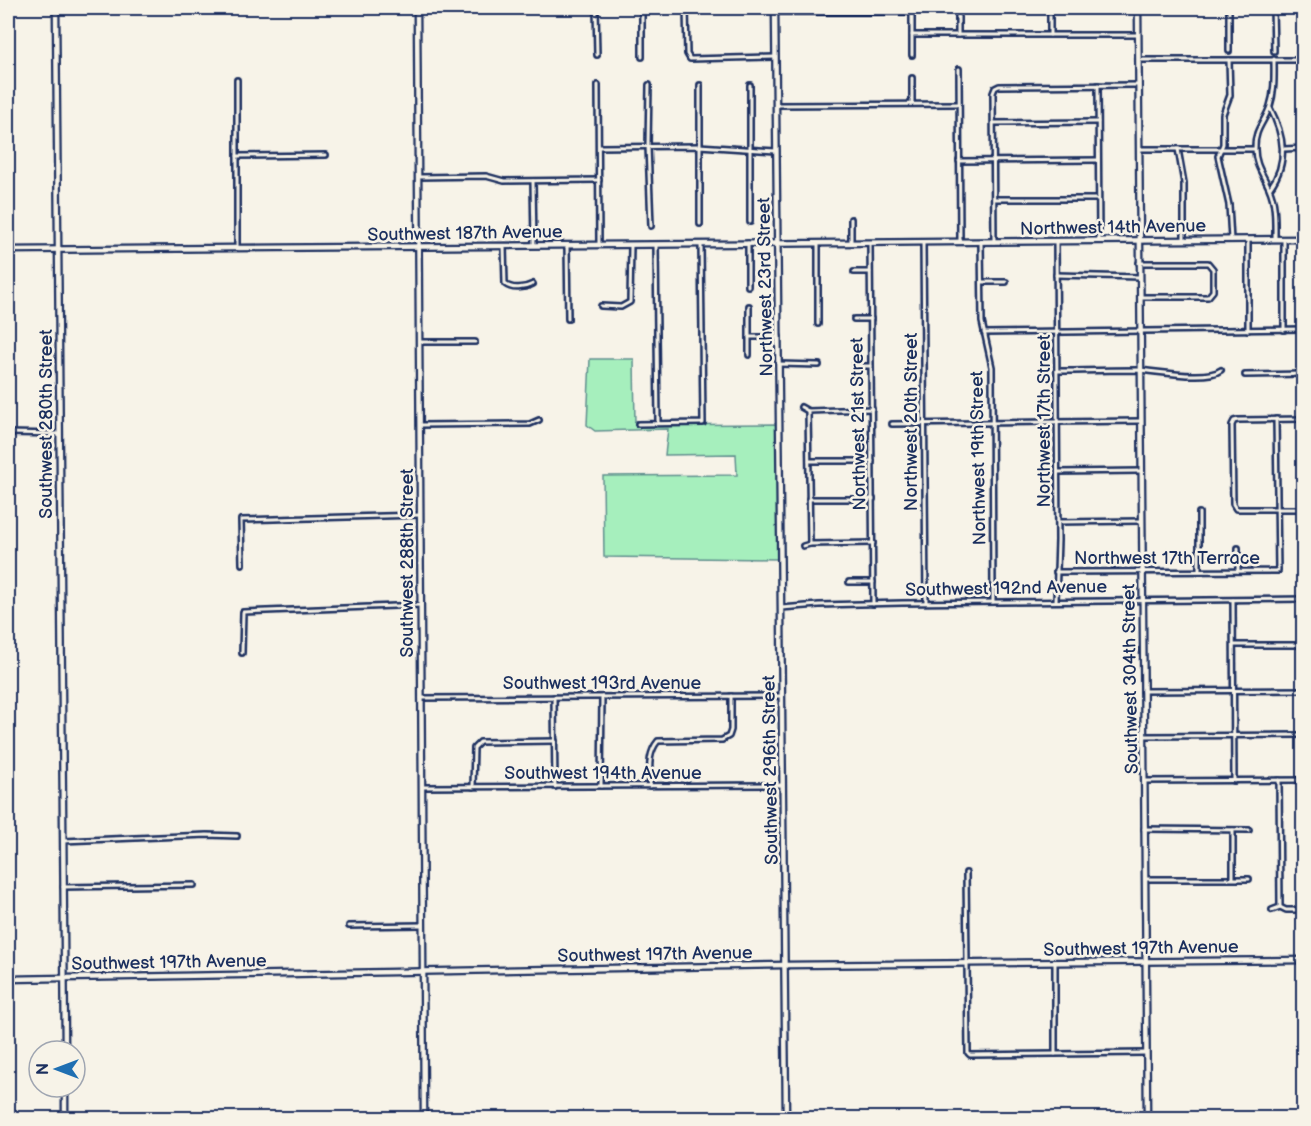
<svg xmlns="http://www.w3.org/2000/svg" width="1311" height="1126" viewBox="0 0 1311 1126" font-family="'Balsamiq Sans',sans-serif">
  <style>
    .green { fill: #a6efbd; stroke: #608f8e; stroke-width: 1.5 }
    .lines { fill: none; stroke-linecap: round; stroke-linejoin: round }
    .street-casing { stroke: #1b2f5e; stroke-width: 8 }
    .secondary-casing { stroke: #1b2f5e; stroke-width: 9 }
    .street { stroke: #f7f3e8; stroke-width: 3 }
    .secondary { stroke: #f7f3e8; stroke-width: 4.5 }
    .labels { text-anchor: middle; stroke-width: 5; stroke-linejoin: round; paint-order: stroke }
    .street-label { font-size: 18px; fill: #1b2f5e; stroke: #f7f3e8 }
  </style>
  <rect width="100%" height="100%" fill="#f7f3e8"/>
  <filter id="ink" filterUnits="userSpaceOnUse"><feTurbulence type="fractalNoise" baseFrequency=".0167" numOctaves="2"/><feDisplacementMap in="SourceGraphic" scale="12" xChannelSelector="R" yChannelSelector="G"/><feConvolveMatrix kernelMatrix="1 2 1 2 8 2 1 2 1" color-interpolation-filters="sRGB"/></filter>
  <g filter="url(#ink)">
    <polygon class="green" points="590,359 634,359 635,425 777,424 779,559 604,557 603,476 737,475 736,454 665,455 668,429 595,431 587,425"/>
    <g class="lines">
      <g class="street-casing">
        <g id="street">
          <polyline points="596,8 597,55"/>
          <polyline points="642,8 642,57"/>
          <polyline points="686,8 687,54 690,59 775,57"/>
          <polyline points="958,8 958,35"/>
          <polyline points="1229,8 1229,51"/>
          <polyline points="1273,8 1274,51"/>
          <polyline points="775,12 912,12"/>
          <polyline points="912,35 1138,35"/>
          <polyline points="1050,35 1050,8"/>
          <polyline points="912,55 912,8"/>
          <path d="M1274 59C1274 75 1275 91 1270 106 1265 122 1254 129 1255 149 1255 165 1263 174 1269 188 1276 203 1275 222 1275 239"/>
          <polyline points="1139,60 1304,60"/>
          <polyline points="1229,60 1230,95 1223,114 1223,144 1218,156 1229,205 1231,240"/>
          <polyline points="959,69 960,242"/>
          <polyline points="598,85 599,245"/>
          <polyline points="649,85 648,146 651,226"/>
          <polyline points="700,85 700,224"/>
          <polyline points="1098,85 1099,241"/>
          <polyline points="912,104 912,78"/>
          <polyline points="776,105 958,104"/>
          <polyline points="994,123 1098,122"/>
          <polyline points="599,147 699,146 776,151"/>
          <polyline points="1139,149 1254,149"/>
          <polyline points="1178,149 1184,183 1184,239"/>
          <polyline points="1284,149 1304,148"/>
          <polyline points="237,156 326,155"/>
          <polyline points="959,161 1098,160"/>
          <polyline points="418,177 486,176 504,181 599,180"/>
          <polyline points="533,181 534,245"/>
          <path d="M1270 188C1289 162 1284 135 1270 108"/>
          <polyline points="994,199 1098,199"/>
          <polyline points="750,222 750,85"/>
          <polyline points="1284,239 1284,330"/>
          <polyline points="1056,241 1058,540 1056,601"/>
          <polyline points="923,242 926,602"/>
          <polyline points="981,242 982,322 992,367 993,602"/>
          <polyline points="994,242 993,93 995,88 999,86 1138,85"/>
          <polyline points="748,243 748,286"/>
          <polyline points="851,243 851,219"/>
          <polyline points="870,243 873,604"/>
          <polyline points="567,245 568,319"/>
          <polyline points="656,245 658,423"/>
          <path d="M504 246 505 284C512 290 525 288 533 284"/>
          <polyline points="237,248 237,80"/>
          <polyline points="1139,263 1208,263 1213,269 1213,291 1208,297 1140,297"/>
          <polyline points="854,272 870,272"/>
          <polyline points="1056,275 1140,277"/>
          <polyline points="982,282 1006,282"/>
          <polyline points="601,306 621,307 630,302 631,245"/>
          <polyline points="749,306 749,337 779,337"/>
          <polyline points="854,319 871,319"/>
          <polyline points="818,324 818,243"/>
          <polyline points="1248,330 1248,240"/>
          <polyline points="984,333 1304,329"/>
          <polyline points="749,337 749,355"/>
          <polyline points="419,342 475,342"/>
          <polyline points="779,364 819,365"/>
          <polyline points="854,366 871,366"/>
          <path d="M1057 371C1084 371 1111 370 1137 370 1157 371 1206 381 1221 370"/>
          <polyline points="1245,375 1304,374"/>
          <polyline points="801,407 808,411 872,409"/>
          <polyline points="808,411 810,544"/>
          <polyline points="1304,419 1238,420 1234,421 1232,425 1233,504 1236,509 1304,509"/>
          <polyline points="638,424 703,423 701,244"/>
          <polyline points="892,424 1140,421"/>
          <polyline points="420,425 530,424 539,420"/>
          <polyline points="8,433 59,434"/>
          <polyline points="809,461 872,461"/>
          <polyline points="1058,472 1141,471"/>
          <polyline points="809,499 873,499"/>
          <polyline points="1199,513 1199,570"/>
          <polyline points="1058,522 1141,521"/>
          <polyline points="803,546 810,544 873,543"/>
          <polyline points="1238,548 1238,571"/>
          <polyline points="242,564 241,520 420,515"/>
          <polyline points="1056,572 1278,571 1276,419"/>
          <polyline points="849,582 873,582"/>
          <polyline points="1233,600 1234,781"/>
          <polyline points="781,608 819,605 902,603 1304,599"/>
          <polyline points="1234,645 1304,645"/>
          <polyline points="242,653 243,612 421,605"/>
          <polyline points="1143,691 1304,690"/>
          <polyline points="554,697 555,787"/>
          <polyline points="421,698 782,696"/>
          <polyline points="1144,736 1304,735"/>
          <polyline points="1279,780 1280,907"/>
          <polyline points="1144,781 1304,780"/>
          <polyline points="601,786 602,697"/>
          <path d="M650 786C650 770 647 754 658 741L722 740 729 736 731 730V696"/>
          <polyline points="423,787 782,785"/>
          <polyline points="473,787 474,748 480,742 555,741"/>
          <polyline points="1144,829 1249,830"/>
          <polyline points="1233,830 1233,878"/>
          <polyline points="63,841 207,835 237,836"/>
          <polyline points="966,873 968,1053 970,1055 1146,1053"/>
          <polyline points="1145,879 1249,879"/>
          <polyline points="63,887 194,885"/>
          <polyline points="1272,910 1280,907 1286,910 1304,910"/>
          <polyline points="349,926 422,925"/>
          <polyline points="1055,962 1055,1054"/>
        </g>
      </g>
      <g class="secondary-casing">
        <g id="secondary">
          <polyline points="56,8 65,1051"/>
          <polyline points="417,8 424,1118"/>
          <polyline points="775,8 786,1118"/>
          <polyline points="1138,8 1147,1118"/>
          <polyline points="8,250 1304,239"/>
          <polyline points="8,979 785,965 1304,960"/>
          <polyline points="65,1087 65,1118"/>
        </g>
      </g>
      <use href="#street" class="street"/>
      <use href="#secondary" class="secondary"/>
    </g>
  </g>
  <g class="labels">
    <g class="street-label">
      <text transform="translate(1113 227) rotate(-1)" y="6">Northwest 14th Avenue</text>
      <text transform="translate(465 233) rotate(-1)" y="6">Southwest 187th Avenue</text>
      <text transform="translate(765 287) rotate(-91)" y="6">Northwest 23rd Street</text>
      <text transform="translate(1044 421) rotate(-90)" y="6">Northwest 17th Street</text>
      <text transform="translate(911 422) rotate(-90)" y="6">Northwest 20th Street</text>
      <text transform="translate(46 424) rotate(-90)" y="6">Southwest 280th Street</text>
      <text transform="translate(858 424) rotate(-91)" y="6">Northwest 21st Street</text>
      <text transform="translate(978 458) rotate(-91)" y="6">Northwest 19th Street</text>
      <text x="1167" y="564">Northwest 17th Terrace</text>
      <text transform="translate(407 563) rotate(-90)" y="6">Southwest 288th Street</text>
      <text transform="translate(1006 588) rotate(-1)" y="6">Southwest 192nd Avenue</text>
      <text transform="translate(1130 679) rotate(-91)" y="6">Southwest 304th Street</text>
      <text x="602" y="689">Southwest 193rd Avenue</text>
      <text transform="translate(770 770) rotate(-91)" y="6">Southwest 296th Street</text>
      <text x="603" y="779">Southwest 194th Avenue</text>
      <text transform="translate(1141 948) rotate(-1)" y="6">Southwest 197th Avenue</text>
      <text transform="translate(655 954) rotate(-1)" y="6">Southwest 197th Avenue</text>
      <text transform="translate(169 962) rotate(-1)" y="6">Southwest 197th Avenue</text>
    </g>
  </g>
  <rect width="1311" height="1126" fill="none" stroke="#f7f3e8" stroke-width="30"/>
  <rect x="15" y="15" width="1281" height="1096" fill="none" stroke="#1b2f5e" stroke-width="2" filter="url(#ink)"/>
  <g transform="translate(57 1069) rotate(270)"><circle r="28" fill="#f7f3e8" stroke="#9fa5b1" stroke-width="1.5"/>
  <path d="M0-4.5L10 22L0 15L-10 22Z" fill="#1f6fb2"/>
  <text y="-9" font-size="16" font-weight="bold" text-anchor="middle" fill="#1b2f5e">N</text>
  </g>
</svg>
